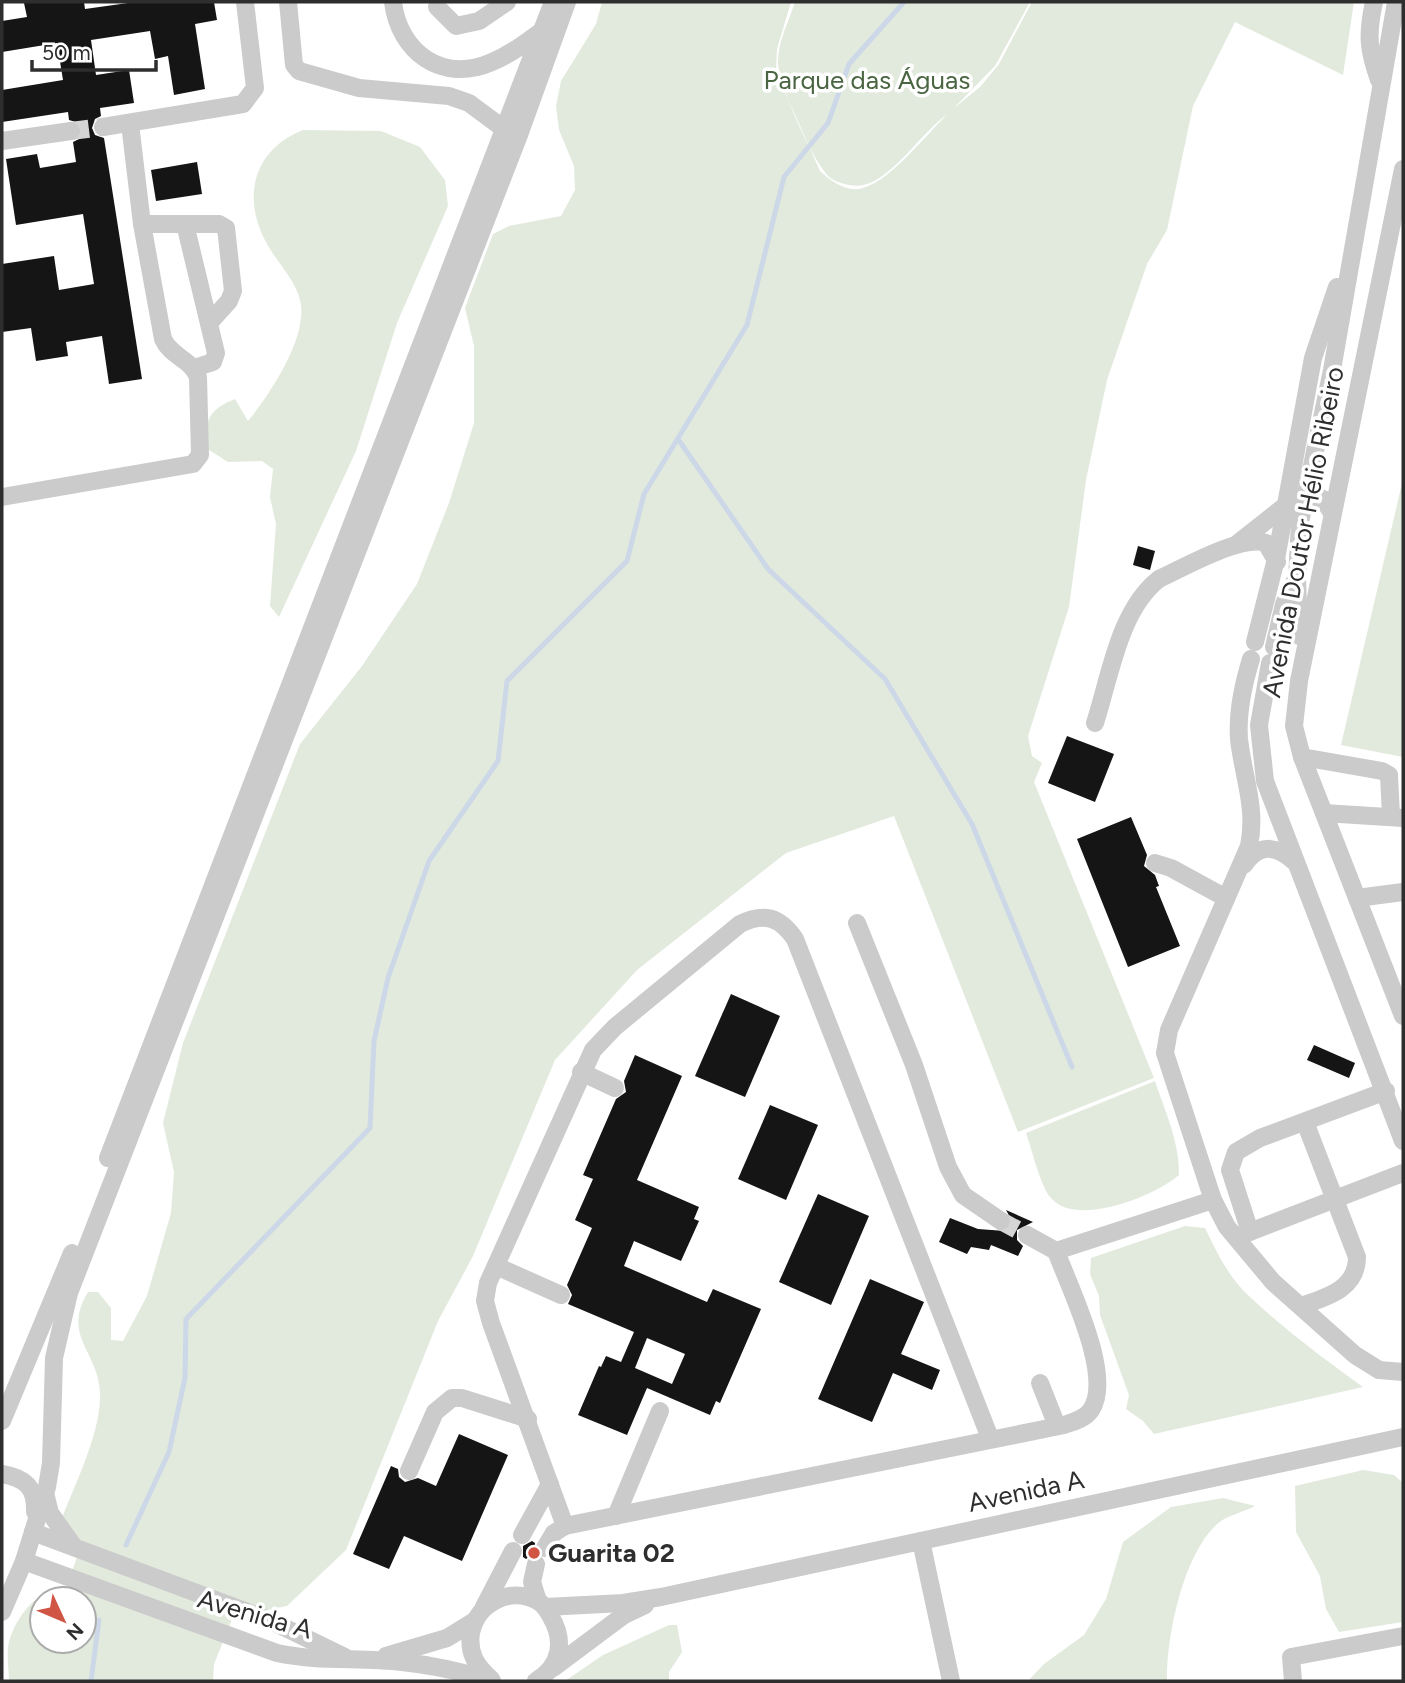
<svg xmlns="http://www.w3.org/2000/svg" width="1405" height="1683" viewBox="0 0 1405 1683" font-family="Figtree,sans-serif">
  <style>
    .green { fill: #e2eadd; fill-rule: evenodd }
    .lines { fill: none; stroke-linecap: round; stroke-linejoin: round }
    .stream { stroke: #ccd7e7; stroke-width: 5 }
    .building { fill: #151515; fill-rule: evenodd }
    .minor-tunnel { stroke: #d5d5d5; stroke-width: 18; stroke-dasharray: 18 9; stroke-linecap: butt }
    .minor { stroke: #cbcbcb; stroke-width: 18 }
    .poi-dot { fill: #d15544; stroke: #fff; stroke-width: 2.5 }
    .labels { text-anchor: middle; stroke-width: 7; stroke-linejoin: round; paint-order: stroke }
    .park-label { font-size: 26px; fill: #4a6541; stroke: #fff }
    .street-label { font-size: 26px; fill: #2e2e2e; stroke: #fff }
    .poi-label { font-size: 26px; font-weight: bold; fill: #2e2e2e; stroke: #fff; text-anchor: start }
  </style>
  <rect width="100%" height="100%" fill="#fff"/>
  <g class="green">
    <path d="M602 2H791L777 49 776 72 820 171C831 181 847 193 863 188 892 180 926 134 948 114 922 131 893 179 863 185 854 187 840 184 832 179 814 167 780 86 778 64 777 43 789 21 795 2H1030L995 66 954 108 980 87 999 64 1032 2H1354L1343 75 1235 22 1193 106 1167 230 1147 264 1107 380 1086 480 1069 607 1028 736 1032 756 1042 763 1034 782 1154 1078 1018 1132 894 816 786 853 637 970 555 1060 473 1256 438 1321 346 1550 287 1606 233 1617 214 1664 213 1681H9C9 1669 6 1654 9 1642 16 1616 38 1588 66 1588L77 1557 62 1518C75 1484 99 1436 100 1399 102 1352 60 1338 88 1292H98L111 1308V1340L123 1341 147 1296 171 1213 174 1172 163 1123 183 1043 300 744 362 666 417 584 449 503 474 423V346L465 308 493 234 509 226 561 216 575 190 574 166 559 130 556 106 561 81 596 24ZM42 1599H84V1641H42Z"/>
    <path d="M303 130 381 131 420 147 445 180 448 206 397 323 356 451 279 617 270 606 276 524 270 497 273 469 262 461 228 462 206 448C204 421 209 409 235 399L248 421C270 394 309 336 300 300 296 282 279 264 270 249 241 203 250 151 303 130Z"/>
    <polygon points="1403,479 1403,757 1341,745"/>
    <path d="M1155 1081C1165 1111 1180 1144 1179 1175 1155 1196 1076 1228 1051 1198 1040 1186 1032 1149 1026 1133Z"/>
    <path d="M1185 1226 1205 1228C1216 1251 1229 1278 1249 1296 1284 1329 1324 1359 1363 1387L1154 1434 1143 1421 1126 1409 1129 1395 1100 1315 1099 1296 1090 1274 1091 1258Z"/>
    <polygon points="1363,1470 1394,1475 1403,1483 1403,1622 1339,1632 1326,1609 1320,1576 1296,1532 1295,1486"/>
    <path d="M1223 1498 1255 1506C1244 1512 1225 1516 1216 1525 1183 1556 1166 1637 1167 1681H1028L1044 1664 1084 1635 1106 1599 1123 1542 1171 1507Z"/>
    <polygon points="669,1625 677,1625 682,1652 669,1672 669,1681 565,1681 603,1655"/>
  </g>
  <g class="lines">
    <g class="stream">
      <polyline points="678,439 768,569 885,679 972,824 1072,1067"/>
      <polyline points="126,1545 169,1452 185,1378 186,1319 370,1128 374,1041 388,978 429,861 498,761 507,681 627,561 644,494 747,325 784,177 828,123 849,64 904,2"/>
      <polyline points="91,1681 99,1620"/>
    </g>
  </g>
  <g class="building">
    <polygon points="34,2 84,2 85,9 135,2 214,2 217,20 195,24 205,89 174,95 168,56 155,59 150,31 91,40 96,75 129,70 134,103 100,108 101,116 95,119 92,128 95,135 104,138 142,379 109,384 102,336 66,342 68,356 36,361 31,328 2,332 2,264 54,256 59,290 94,284 83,214 16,225 6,159 37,154 40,168 76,162 73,142 79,139 82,130 79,123 69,120 68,112 2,122 2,90 63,80 57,43 2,52 2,21 27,17 24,3"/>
    <polygon points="197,162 202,194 156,201 151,170"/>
    <polygon points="1138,546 1155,551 1150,570 1133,565"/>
    <polygon points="1067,736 1114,754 1095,802 1048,783"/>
    <polygon points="1131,817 1147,855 1144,866 1155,875 1159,886 1156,887 1180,946 1128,967 1077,839"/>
    <polygon points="731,994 780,1016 745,1097 695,1076"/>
    <polygon points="1314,1045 1355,1063 1349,1078 1307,1060"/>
    <path d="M635 1055 682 1076 637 1180 699 1207 694 1219 699 1221 681 1261 634 1241 624 1266 707 1302 713 1289 761 1309 720 1403 716 1401 710 1415 647 1388 627 1435 578 1415 599 1366 601 1367 606 1356 621 1362 634 1332 568 1304 572 1295 567 1285 592 1228 575 1220 593 1179 583 1175 616 1099 626 1092 624 1081ZM647 1338 685 1354 672 1384 635 1368Z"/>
    <polygon points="770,1105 818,1125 786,1200 738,1179"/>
    <polygon points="818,1194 869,1216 831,1305 779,1282"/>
    <polygon points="1006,1210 1033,1222 1017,1230 1017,1240 1023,1246 1018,1256 991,1245 989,1250 971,1247 967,1254 939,1242 950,1218 978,1229 1005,1231 1012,1221"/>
    <polygon points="870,1279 924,1302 901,1354 940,1370 932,1390 893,1373 872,1422 818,1399"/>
    <polygon points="459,1434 508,1455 462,1561 404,1536 389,1569 353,1554 391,1466 398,1469 399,1477 405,1482 418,1478 436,1486"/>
    <polygon points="532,1541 535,1543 535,1553 526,1559 523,1557 523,1546"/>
  </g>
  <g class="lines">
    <g class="minor-tunnel">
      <polyline points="71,131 103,127"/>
      <polyline points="1001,1221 1027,1235"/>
    </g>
    <g class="minor">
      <polyline points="288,2 294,65 299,71 359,88 449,96 469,103 504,129 515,133"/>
      <path d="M393 2C399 52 442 84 492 62 511 54 527 42 543 30"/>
      <path d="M1374 2C1367 34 1368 49 1379 80"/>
      <polyline points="437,7 456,26 479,21 507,2"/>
      <polyline points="103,127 243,104 255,88 245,2"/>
      <polyline points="2,141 71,131"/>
      <polyline points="1403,169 1299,681 1294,726 1302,757 1403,1016"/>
      <polyline points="142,224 219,224 226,228 233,291 229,301 210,322"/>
      <polyline points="185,224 216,353 213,362 194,368"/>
      <path d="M2 497 193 464 200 455 198 377C191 359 171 357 163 339L142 224 130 124"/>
      <polyline points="1238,543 1285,506 1309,495 1323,499 1332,513"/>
      <polyline points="1299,636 1297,578 1300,523 1332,370 1396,2"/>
      <polyline points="1255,642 1276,559 1313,358 1337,287"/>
      <polyline points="1274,647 1284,604 1295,581"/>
      <path d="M1251 659C1243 685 1237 711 1239 739 1243 776 1257 808 1249 846L1169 1030 1165 1053 1213 1200 1227 1227 1273 1282 1355 1355 1379 1370 1403 1372"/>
      <polyline points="1270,663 1259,725 1265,781 1403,1141"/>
      <path d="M1095 723C1110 677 1119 610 1159 579 1183 568 1242 534 1266 543L1277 562"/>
      <polyline points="1302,757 1382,771 1389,775 1391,816"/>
      <polyline points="1324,813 1403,818"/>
      <polyline points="1155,863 1171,868 1226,898"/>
      <path d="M1244 865C1259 843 1276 845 1295 862"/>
      <polyline points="1357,898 1403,892"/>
      <polyline points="857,923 914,1065 948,1167 963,1195 1001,1221"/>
      <polyline points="581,1072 615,1088"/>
      <polyline points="108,1158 553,2"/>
      <polyline points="1250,1232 1230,1170 1236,1152 1260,1138 1386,1091"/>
      <polyline points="1027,1235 1056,1251"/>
      <polyline points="1239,1236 1403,1173"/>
      <polyline points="496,1266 561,1295"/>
      <path d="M1301 1306C1327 1297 1357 1289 1357 1257L1305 1122"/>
      <polyline points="1040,1383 1057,1426"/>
      <polyline points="2,1421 72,1253"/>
      <polyline points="409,1471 435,1412 452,1398 462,1398 528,1419"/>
      <path d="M2 1474C26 1478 36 1488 35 1512"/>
      <polyline points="45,1493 50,1513 72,1544"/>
      <polyline points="616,1516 660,1411"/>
      <path d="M565 1526 491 1323 485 1301 488 1283 593 1050 615 1027 740 924C764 912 780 917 795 939L990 1438"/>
      <polyline points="33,1532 269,1620 345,1657"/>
      <polyline points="522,1535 550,1484"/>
      <polyline points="921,1541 951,1681"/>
      <path d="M545 1548 554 1533 565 1526 1064 1425C1073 1422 1085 1419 1091 1410 1114 1376 1069 1287 1056 1251L1213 1200"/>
      <path d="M24 1561 277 1653C318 1662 360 1657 402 1662 432 1665 463 1672 492 1681"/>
      <polyline points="536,1564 532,1582 538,1601"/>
      <polyline points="484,1607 513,1551"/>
      <polyline points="546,1607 623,1603 661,1597 1403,1437"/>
      <polyline points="2,1612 24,1561 47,1487 51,1463 54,1358 69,1293 519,135 567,2"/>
      <polyline points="386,1656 447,1638 473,1622"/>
      <polyline points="553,1668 624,1615 645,1605"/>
      <path d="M491 1679C476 1666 468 1653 471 1633 477 1603 510 1586 538 1601 544 1605 548 1611 551 1617 565 1641 561 1666 536 1681"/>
      <polyline points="1293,1681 1291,1657 1403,1636"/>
    </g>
  </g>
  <circle class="poi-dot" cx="534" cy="1553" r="7"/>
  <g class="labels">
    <g class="park-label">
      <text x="867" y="89">Parque das Águas</text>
    </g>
    <g class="street-label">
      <text transform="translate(1303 532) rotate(-79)" y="9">Avenida Doutor Hélio Ribeiro</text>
      <text transform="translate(1026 1491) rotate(-12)" y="9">Avenida A</text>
      <text transform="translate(255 1614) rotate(16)" y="9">Avenida A</text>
    </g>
    <g class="poi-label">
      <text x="548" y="1562">Guarita 02</text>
    </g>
  </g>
  <rect width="1405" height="1683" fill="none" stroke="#2e2e2e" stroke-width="7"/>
  <g transform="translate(63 1620) rotate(134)"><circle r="33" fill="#ffffff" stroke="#ababab" stroke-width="2"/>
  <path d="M0-5L12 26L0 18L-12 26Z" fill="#d15544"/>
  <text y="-10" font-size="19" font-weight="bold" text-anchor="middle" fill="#2e2e2e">N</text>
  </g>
  <path d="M32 60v10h124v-10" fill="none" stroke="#2e2e2e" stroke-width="3.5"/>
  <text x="42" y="60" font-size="21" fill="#2e2e2e" stroke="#ffffff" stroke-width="5" paint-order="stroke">50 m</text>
</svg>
